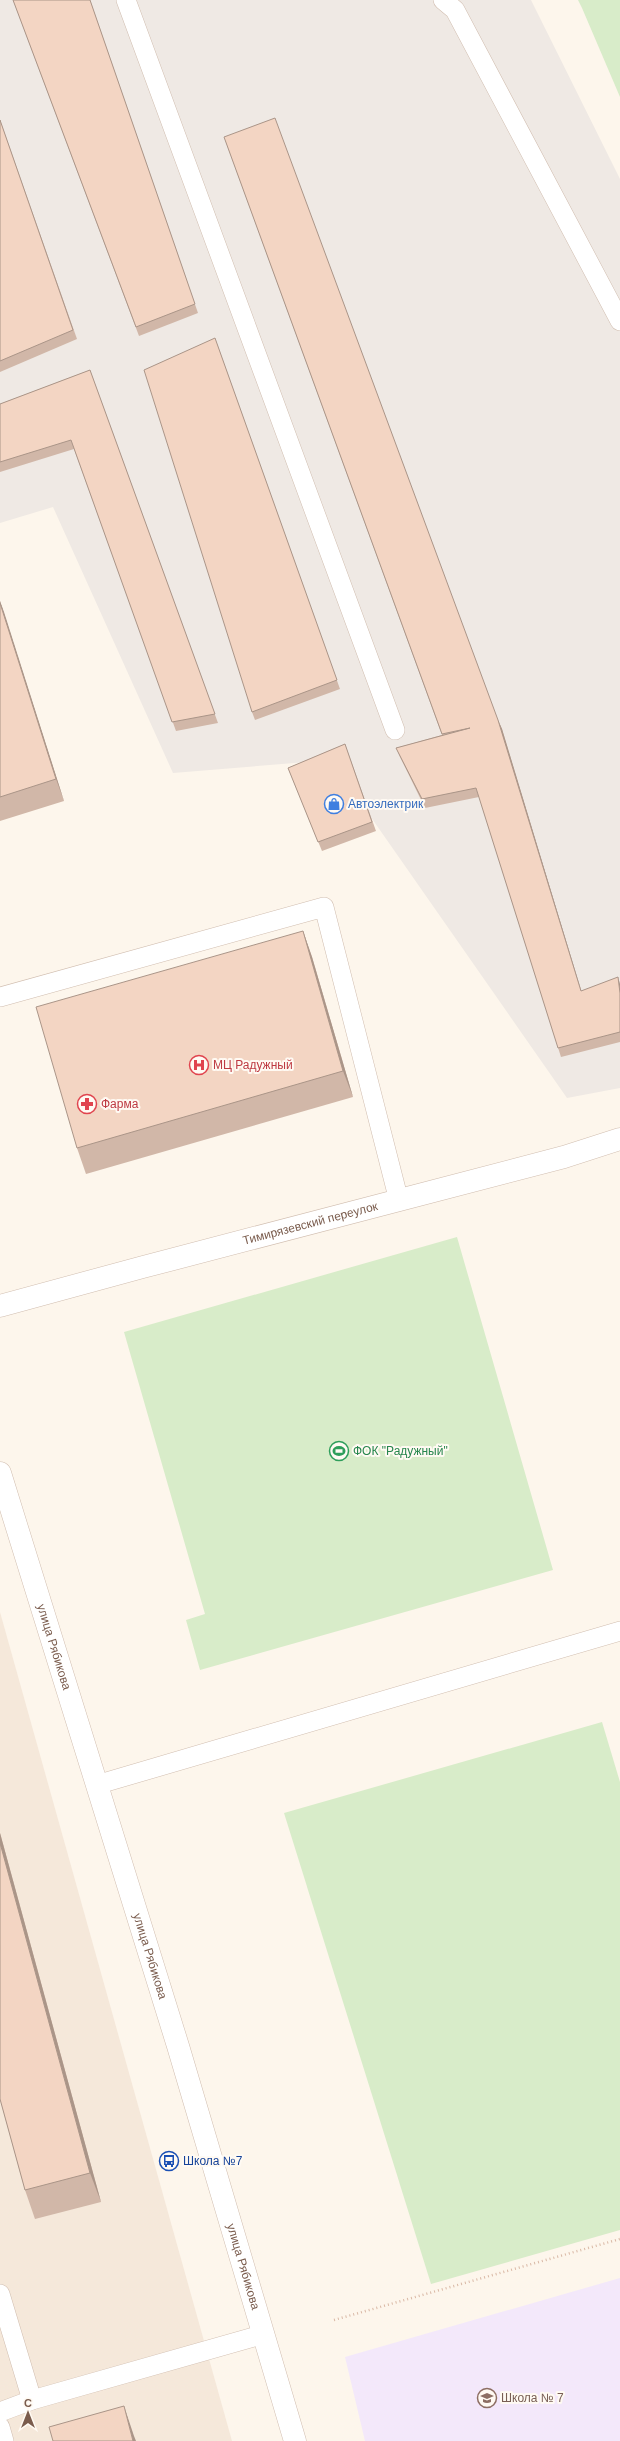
<svg xmlns="http://www.w3.org/2000/svg" width="620" height="2441" viewBox="0 0 620 2441" font-family="Arial,sans-serif">
  <style>
    .residential { fill: #f5e8da }
    .industrial { fill: #efe9e4 }
    .education { fill: #f3e8fa }
    .green { fill: #d8ecc9 }
    .lines { fill: none; stroke-linecap: round; stroke-linejoin: round }
    .lane-casing { stroke: #d1beb0; stroke-width: 20 }
    .street-casing { stroke: #d1beb0; stroke-width: 23 }
    .path { stroke: #d9b8a5; stroke-width: 2.5; stroke-dasharray: 1 3; stroke-linecap: butt }
    .lane { stroke: #fff; stroke-width: 19 }
    .street { stroke: #fff; stroke-width: 22 }
    .wall { fill: #d1b7a8 }
    .shaded-wall { fill: #aa9588 }
    .building { fill: #f3d5c3; stroke: #aa9588 }
    .labels { text-anchor: middle; stroke-width: 4; stroke-linejoin: round; paint-order: stroke }
    .shop-label { font-size: 12px; fill: #366cbe; stroke: #fffaf3; text-anchor: start }
    .health-label { font-size: 12px; fill: #be3a42; stroke: #fffaf3; text-anchor: start }
    .street-label { font-size: 12px; fill: #7a5c4d; stroke: #fffaf3 }
    .leisure-label { font-size: 12px; fill: #27864d; stroke: #fffaf3; text-anchor: start }
    .transit-label { font-size: 12px; fill: #164399; stroke: #fffaf3; text-anchor: start }
    .education-label { font-size: 12px; fill: #785e54; stroke: #fffaf3; text-anchor: start }
  </style>
  <rect width="100%" height="100%" fill="#fdf6ec"/>
  <polygon class="residential" points="0,1612 232,2441 0,2441"/>
  <polygon class="industrial" points="0,0 531,0 620,179 620,1088 567,1098 331,760 173,773 53,507 0,523"/>
  <polygon class="education" points="620,2278 620,2441 365,2441 345,2357"/>
  <g class="green">
    <polygon points="578,0 620,0 620,97 582,8"/>
    <polygon points="457,1237 553,1570 200,1670 186,1620 205,1614 124,1332"/>
    <polygon points="602,1722 620,1782 620,2230 431,2284 284,1813"/>
  </g>
  <g class="lines">
    <g class="lane-casing">
      <g id="lane">
        <polyline points="126,0 395,730"/>
        <polyline points="443,0 455,10 620,321"/>
        <polyline points="0,997 324,907 399,1201"/>
        <polyline points="96,1785 620,1631"/>
        <polyline points="0,2294 32,2400"/>
        <polyline points="0,2412 32,2400 264,2334"/>
        <polyline points="0,2427 4,2441"/>
      </g>
    </g>
    <g class="street-casing">
      <g id="street">
        <path id="s1" d="M0 1306 143 1267 564 1157 620 1139"/>
        <path id="s2" d="M0 1473 178 2046 295 2441"/>
      </g>
    </g>
    <polyline class="path" points="334,2320 620,2239"/>
    <use href="#lane" class="lane"/>
    <use href="#street" class="street"/>
  </g>
  <g class="wall">
    <polygon points="13,0 90,0 198,313 139,336"/>
    <polygon points="0,120 77,339 0,372"/>
    <polygon points="224,137 502,729 581,991 620,984 620,1042 561,1057 479,797 425,808 400,757 396,748 442,735"/>
    <polygon points="215,338 340,689 255,720 252,712"/>
    <polygon points="90,370 218,723 176,731 74,449 0,472 0,404"/>
    <polygon points="0,601 64,801 0,821"/>
    <polygon points="345,744 376,831 322,851 288,768"/>
    <polygon points="303,931 312,957 353,1097 86,1174 77,1148"/>
    <polygon points="0,1833 101,2202 35,2219 25,2190 0,2099"/>
  </g>
  <g class="shaded-wall">
    <polygon points="0,601 4,612 64,801 56,779 0,603"/>
    <polygon points="498,720 502,729 584,1000 581,991"/>
    <polygon points="303,931 312,957 353,1097 343,1071"/>
    <polygon points="618,977 620,984 620,993"/>
    <polygon points="0,1833 101,2202 90,2173 0,1843"/>
    <polygon points="124,2406 134,2436 136,2441 133,2441"/>
  </g>
  <g class="building">
    <polygon points="13,0 90,0 195,304 136,327"/>
    <polygon points="275,118 498,720 581,991 618,977 620,993 620,1032 558,1048 476,788 422,799 396,748 470,728 442,734 224,137"/>
    <polygon points="0,120 73,330 0,361"/>
    <polygon points="215,338 337,680 252,712 144,370"/>
    <polygon points="90,370 215,714 172,722 71,440 0,462 0,404"/>
    <polygon points="0,603 56,779 0,797"/>
    <polygon points="345,744 372,822 318,842 288,768"/>
    <polygon points="303,931 343,1071 77,1148 36,1007"/>
    <polygon points="0,1843 90,2173 25,2190 0,2099"/>
    <polygon points="124,2406 133,2441 53,2441 49,2427"/>
  </g>
  <defs>
    <g id="shop-ring" transform="scale(1)"><circle r="9.5" fill="#fffaf3" stroke="#3f7fe0" stroke-width="1.5"/><path d="M-5-2.5h2.3a2.7 3.5 0 0 1 5.4 0H5L5.5 6h-11ZM-1.5-2.5h3a1.5 2.3 0 0 0-3 0Z" fill="#3f7fe0"/></g>
    <g id="hospital-ring" transform="scale(1)"><circle r="9.5" fill="#fffaf3" stroke="#e0444e" stroke-width="1.5"/><path d="M-5-5h3v3.5h4V-5h3V5h-3V1.5h-4V5h-3Z" fill="#e0444e"/></g>
    <g id="pharmacy-ring" transform="scale(1)"><circle r="9.5" fill="#fffaf3" stroke="#e0444e" stroke-width="1.5"/><path d="M-2-6h4v4h4v4h-4v4h-4v-4h-4v-4h4Z" fill="#e0444e"/></g>
    <g id="stadium-ring" transform="scale(1)"><circle r="9.5" fill="#fffaf3" stroke="#2e9e5b" stroke-width="1.5"/><path d="M0-5a6.5 5 0 1 0 0 10a6.5 5 0 1 0 0-10ZM-3.5-1.8h7v3.6h-7Z" fill="#2e9e5b"/></g>
    <g id="bus-ring" transform="scale(1)"><circle r="9.5" fill="#fffaf3" stroke="#1a4fb4" stroke-width="1.5"/><path d="M-5-6H5V4H4V6H2V4H-2V6H-4V4H-5ZM-3.5-4V0h7V-4ZM-3.5 1.2v1.5H-2V1.2ZM2 1.2v1.5H3.5V1.2Z" fill="#1a4fb4"/></g>
    <g id="school-ring" transform="scale(1)"><circle r="9.5" fill="#fffaf3" stroke="#8d6e63" stroke-width="1.5"/><path d="M0-5L7-2L0 1L-7-2ZM-4 1L0 2.5L4 1V4Q0 6-4 4Z" fill="#8d6e63"/></g>
  </defs>
  <g fill-rule="evenodd">
    <use href="#shop-ring" x="334" y="804"/>
    <use href="#hospital-ring" x="199" y="1065"/>
    <use href="#pharmacy-ring" x="87" y="1104"/>
    <use href="#stadium-ring" x="339" y="1451"/>
    <use href="#bus-ring" x="169" y="2161"/>
    <use href="#school-ring" x="487" y="2398"/>
  </g>
  <g class="labels">
    <g class="shop-label">
      <text x="348" y="808">Автоэлектрик</text>
    </g>
    <g class="health-label">
      <text x="213" y="1069">МЦ Радужный</text>
      <text x="101" y="1108">Фарма</text>
    </g>
    <g class="street-label">
      <text dy="4" stroke="none"><textPath href="#s1" startOffset="321">Тимирязевский переулок</textPath></text>
      <text dy="4" stroke="none"><textPath href="#s2" startOffset="182">улица Рябикова</textPath></text>
      <text dy="4" stroke="none"><textPath href="#s2" startOffset="506">улица Рябикова</textPath></text>
      <text dy="4" stroke="none"><textPath href="#s2" startOffset="830">улица Рябикова</textPath></text>
    </g>
    <g class="leisure-label">
      <text x="353" y="1455">ФОК "Радужный"</text>
    </g>
    <g class="transit-label">
      <text x="183" y="2165">Школа №7</text>
    </g>
    <g class="education-label">
      <text x="501" y="2402">Школа № 7</text>
    </g>
  </g>
  <g transform="translate(28 2413)" stroke="#fffaf3" stroke-width="3" paint-order="stroke">
  <path d="M0-3L7 15L0 10L-7 15Z" fill="#7a5c4d"/>
  <text y="-6" font-size="11" font-weight="bold" text-anchor="middle" fill="#7a5c4d">С</text>
  </g>
</svg>
